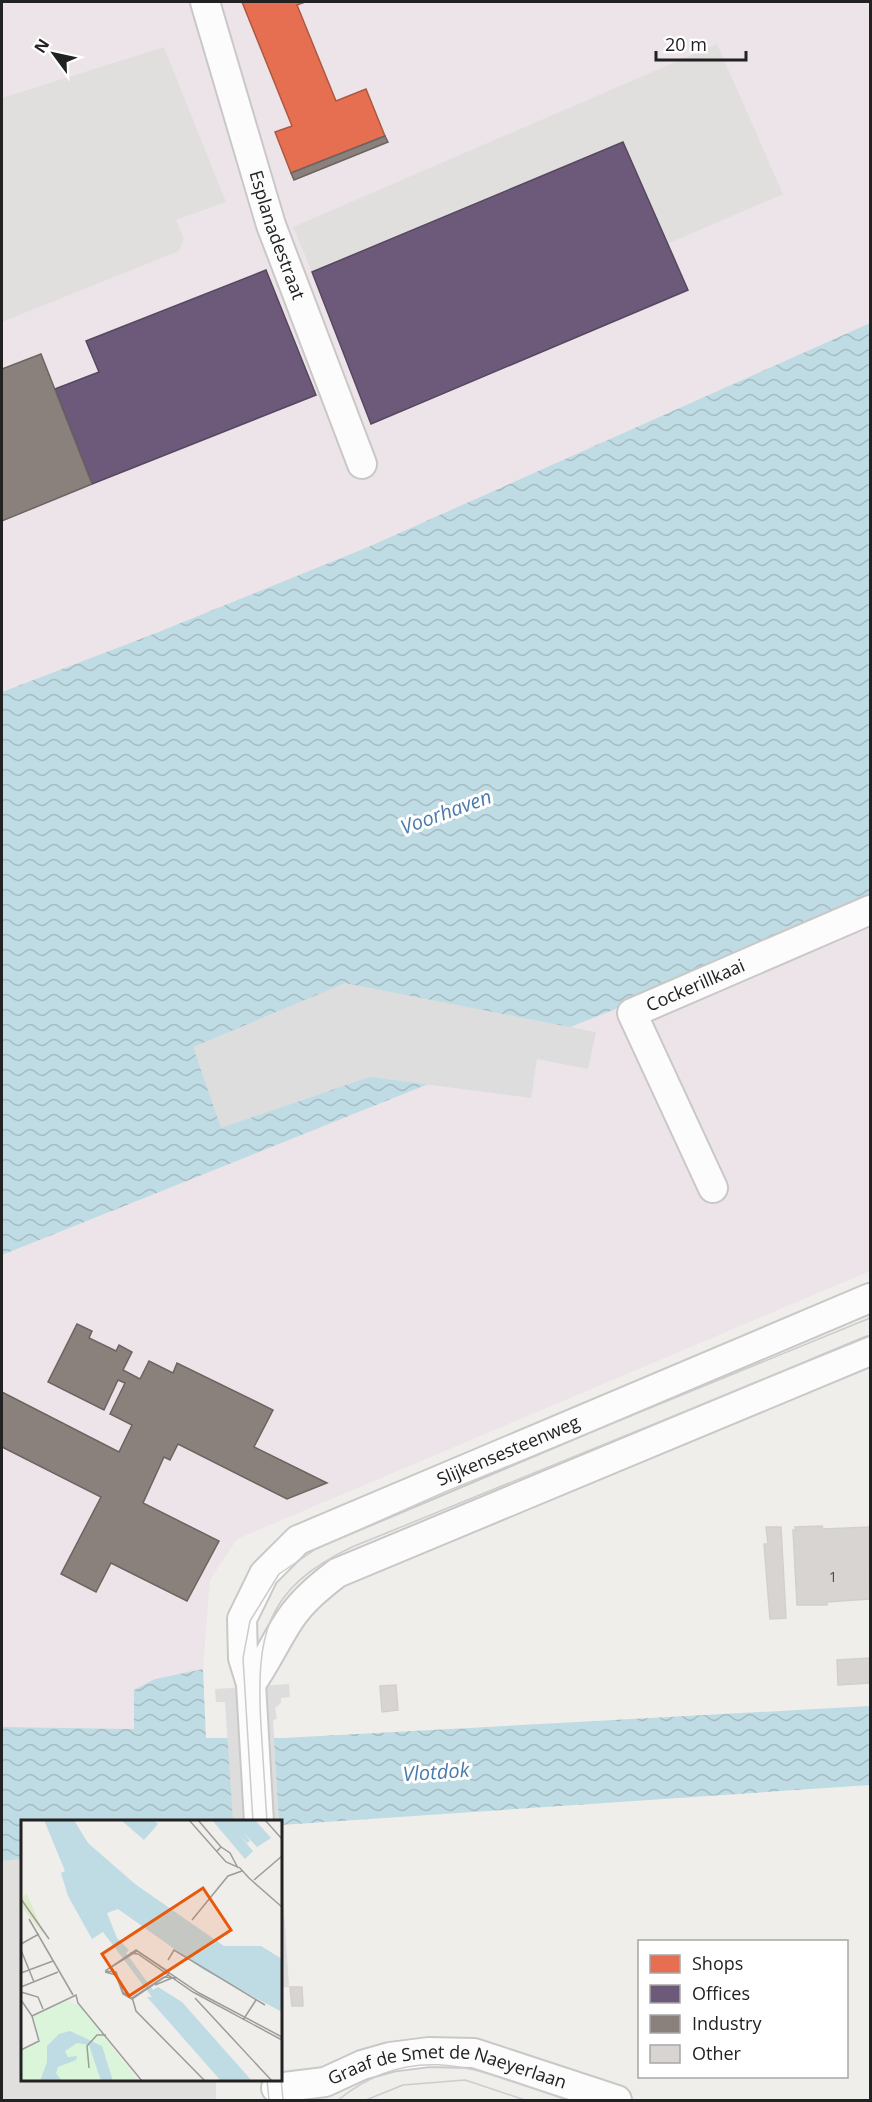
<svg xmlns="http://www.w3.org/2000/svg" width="872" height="2102" viewBox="0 0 872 2102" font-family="'Open Sans',sans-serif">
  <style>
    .industrial { fill: #ede4e9 }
    .parking { fill: #e0dfde }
    .water { fill: url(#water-waves) }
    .pier { fill: #dedddd }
    .shops { fill: #e76f51; stroke: #ac5843; stroke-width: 1.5 }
    .offices { fill: #6d597a; stroke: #564860; stroke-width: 1.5 }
    .industry { fill: #8a817c; stroke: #6b6461; stroke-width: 1.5 }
    .building { fill: #d7d4d2; stroke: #d3d0cc; stroke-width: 1.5 }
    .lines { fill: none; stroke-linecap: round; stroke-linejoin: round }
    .minor-casing { stroke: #c9c8c7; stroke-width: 32 }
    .minor { stroke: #fdfcfc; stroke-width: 28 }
    .tram { stroke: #ccc; stroke-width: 1.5 }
    .labels { text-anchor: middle; stroke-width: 6; stroke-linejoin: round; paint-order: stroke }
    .number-label { font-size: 15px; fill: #4f4e4e }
    .street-label { font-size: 18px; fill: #222; stroke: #fff }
    .water-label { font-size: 20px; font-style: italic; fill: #4a7aab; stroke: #fff }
    .inset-road { fill: none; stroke: #9e9c9b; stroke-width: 1.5 }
    .view { fill: #e8590c; fill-opacity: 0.15; stroke: #e8590c; stroke-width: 3 }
    .inset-edge { fill: none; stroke: #222; stroke-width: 3 }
  </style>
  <defs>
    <pattern id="water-waves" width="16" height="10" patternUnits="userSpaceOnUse" patternTransform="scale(1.5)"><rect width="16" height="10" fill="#bfdbe3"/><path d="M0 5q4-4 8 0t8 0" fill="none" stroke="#a4bcc2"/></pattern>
  </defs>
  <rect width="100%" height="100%" fill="#f0eeeb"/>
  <g class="industrial">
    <polygon points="2,2 870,2 870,323 368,547 151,635 2,692"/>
    <polygon points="870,901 870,1271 237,1539 210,1580 203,1669 155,1679 135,1729 2,1727 2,1255 618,1008"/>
  </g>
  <g class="parking">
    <polygon points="717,44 783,194 667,244 622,142 312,272 293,227"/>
    <polygon points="164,47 226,202 176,220 184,239 179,251 2,322 2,98"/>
    <polygon points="22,1859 22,2080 216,2080 216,2100 2,2100 2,1861"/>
  </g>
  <g class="water">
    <polygon points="870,323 870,901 618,1008 2,1255 2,692 151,635 368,547"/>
    <polygon points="203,1669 206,1738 283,1738 870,1706 870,1785 281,1825 280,1822 22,1822 22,1859 2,1861 2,1727 134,1729 134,1690 155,1679"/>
  </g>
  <g class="pier">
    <polygon points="345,983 596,1032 588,1069 537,1059 531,1098 370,1077 221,1128 193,1047"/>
    <polygon points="289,1684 290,1697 281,1698 281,1703 275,1708 277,1719 273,1720 279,1821 233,1821 225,1702 216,1702 215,1689"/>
    <polygon points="280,1846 289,1987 281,1988 280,1988"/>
  </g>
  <polygon class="shops" points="242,2 305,2 297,5 336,101 366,89 385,136 291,173 275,132 292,126"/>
  <g class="offices">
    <polygon points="623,142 688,290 371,424 312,272"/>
    <polygon points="266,270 316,395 92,484 55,389 99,372 86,341"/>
  </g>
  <g class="industry">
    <polygon points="385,136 388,142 294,180 291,173"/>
    <polygon points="41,354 92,484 2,521 2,369"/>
    <polygon points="77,1324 92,1331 89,1338 116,1351 119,1345 132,1352 123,1370 140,1379 149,1361 173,1373 177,1363 273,1410 254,1447 327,1483 287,1499 178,1444 170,1460 164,1457 143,1503 219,1541 187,1601 111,1563 96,1592 61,1574 101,1497 2,1447 2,1392 119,1452 132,1425 110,1414 125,1383 118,1380 104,1410 48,1382"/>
  </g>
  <g class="building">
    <polygon points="822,1526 823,1529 869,1527 870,1599 827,1602 827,1605 797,1605 793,1530 796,1530 795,1527"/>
    <polygon points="766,1527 781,1527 786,1618 770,1619 764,1544 768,1544"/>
    <polygon points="870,1658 870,1683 838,1685 837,1660"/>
    <polygon points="396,1685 398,1710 382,1712 380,1686"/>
    <polygon points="290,1987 302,1987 303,2006 292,2006"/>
  </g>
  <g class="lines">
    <g class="minor-casing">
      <g id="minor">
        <path id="s1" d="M205 2 271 225 362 464"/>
        <path id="s2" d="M713 1188 632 1013 870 910"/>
        <path d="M251 1684C266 1663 276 1640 290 1619 303 1600 319 1587 337 1573L870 1351"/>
        <path id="s3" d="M259 1822 251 1684 243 1658 242 1619 264 1574 298 1540 870 1298"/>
        <path id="s4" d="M276 2088 325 2082 362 2065 390 2057 429 2052 474 2053 617 2100"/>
      </g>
    </g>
    <use href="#minor" class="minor"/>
    <g class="tram">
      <polyline points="253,1822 243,1658 250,1621 279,1574 316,1549 445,1492 870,1318"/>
      <path d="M267 1822C265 1790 263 1758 261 1726 256 1635 264 1589 352 1547L870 1336"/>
      <polyline points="280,2066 283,2100"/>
      <polyline points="267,2080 269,2100"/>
      <path d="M338 2100C416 2037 484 2072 567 2100"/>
      <polyline points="366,2100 403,2085 465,2080 525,2100"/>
    </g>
  </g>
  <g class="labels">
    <g class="number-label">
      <text x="833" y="1582">1</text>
    </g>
    <g class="street-label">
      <text dy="6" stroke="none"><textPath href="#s1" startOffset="244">Esplanadestraat</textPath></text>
      <text dy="6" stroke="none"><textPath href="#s2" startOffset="262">Cockerillkaai</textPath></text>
      <text dy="6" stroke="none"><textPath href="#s3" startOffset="531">Slijkensesteenweg</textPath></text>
      <text dy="6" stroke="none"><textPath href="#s4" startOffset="177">Graaf de Smet de Naeyerlaan</textPath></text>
    </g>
    <g class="water-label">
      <text transform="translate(446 812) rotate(-20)" y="7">Voorhaven</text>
      <text transform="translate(436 1772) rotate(-4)" y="7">Vlotdok</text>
    </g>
  </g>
  <g transform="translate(21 1820)">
    <rect width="261" height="261" fill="#f0eeeb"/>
    <path d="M6 74 23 113 22 114 0 86V78Z" fill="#ddeccb"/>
    <path d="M45 180 60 187 117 261H0V231L18 222 11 197Z" fill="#daf5da"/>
    <path d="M23 0H53L67 23 114 64 203 126H240L261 139V192L183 150 97 89 86 93 96 118 108 130 105 133 132 170 137 167 161 182 231 261H200L126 177H131L82 112 71 119 47 76 40 53 44 51ZM100 0H133L137 4 123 20ZM191 0H234L250 18 236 27 222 12 229 21 226 23 219 16 232 31 224 39ZM49 211 81 226 92 261H80L68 225 56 223 44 231 47 237 56 236 55 240 37 247 35 253 40 260 61 261H19L26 242V226L38 214Z" fill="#bfdbe3"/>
    <path class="inset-road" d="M168 0 205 42 219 48 228 58M177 0 200 27M244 0 261 19M196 31 200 27 209 33 217 48M228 58 261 87M233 60 261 36M0 79 28 119M8 99 52 175M171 100 207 56 221 51M0 124 18 114M0 130 13 162M109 133 117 134 172 172 261 220M147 140 153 130 244 185M90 147 100 163M87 149 116 131 178 173 261 217M84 151 115 130 148 152 147 155M84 151 95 152 102 172 111 178 143 157 156 158M84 152 95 155 102 174 111 179 147 155M0 153 32 141M134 165 151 158M0 167 37 152M0 172 17 177 22 189M111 177 115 191 184 261M174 178 251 261M0 180 11 196M11 196 55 175 57 183 121 261M222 200 235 180M0 230 18 221 11 196M68 248 66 226 76 215H85"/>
    <path class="view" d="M182 68 210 110 108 176 81 134Z"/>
    <rect width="261" height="261" class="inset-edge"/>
  </g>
  <rect width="872" height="2102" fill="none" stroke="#222222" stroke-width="6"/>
  <rect x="638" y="1940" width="210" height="138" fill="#ffffff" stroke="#a7a7a7" stroke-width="1.5"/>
  <rect x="650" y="1955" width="30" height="18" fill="#e76f51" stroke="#a7a7a7" stroke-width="1.5"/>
  <text x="692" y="1970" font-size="18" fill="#222222">Shops</text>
  <rect x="650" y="1985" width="30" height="18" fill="#6d597a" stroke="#a7a7a7" stroke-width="1.5"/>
  <text x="692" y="2000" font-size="18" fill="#222222">Offices</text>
  <rect x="650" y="2015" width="30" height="18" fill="#8a817c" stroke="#a7a7a7" stroke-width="1.5"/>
  <text x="692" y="2030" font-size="18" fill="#222222">Industry</text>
  <rect x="650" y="2045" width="30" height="18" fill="#d7d4d2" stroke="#a7a7a7" stroke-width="1.5"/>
  <text x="692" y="2060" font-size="18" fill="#222222">Other</text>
  <g transform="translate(54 54) rotate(303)" stroke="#ffffff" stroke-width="4.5" paint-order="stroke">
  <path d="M0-4.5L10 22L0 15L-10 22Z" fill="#222222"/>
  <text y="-9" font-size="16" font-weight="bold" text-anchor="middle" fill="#222222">N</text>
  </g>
  <path d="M656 51v9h90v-9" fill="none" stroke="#222222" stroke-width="3"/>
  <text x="665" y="51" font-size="18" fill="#222222" stroke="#ffffff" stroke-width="4.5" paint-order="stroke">20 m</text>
</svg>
